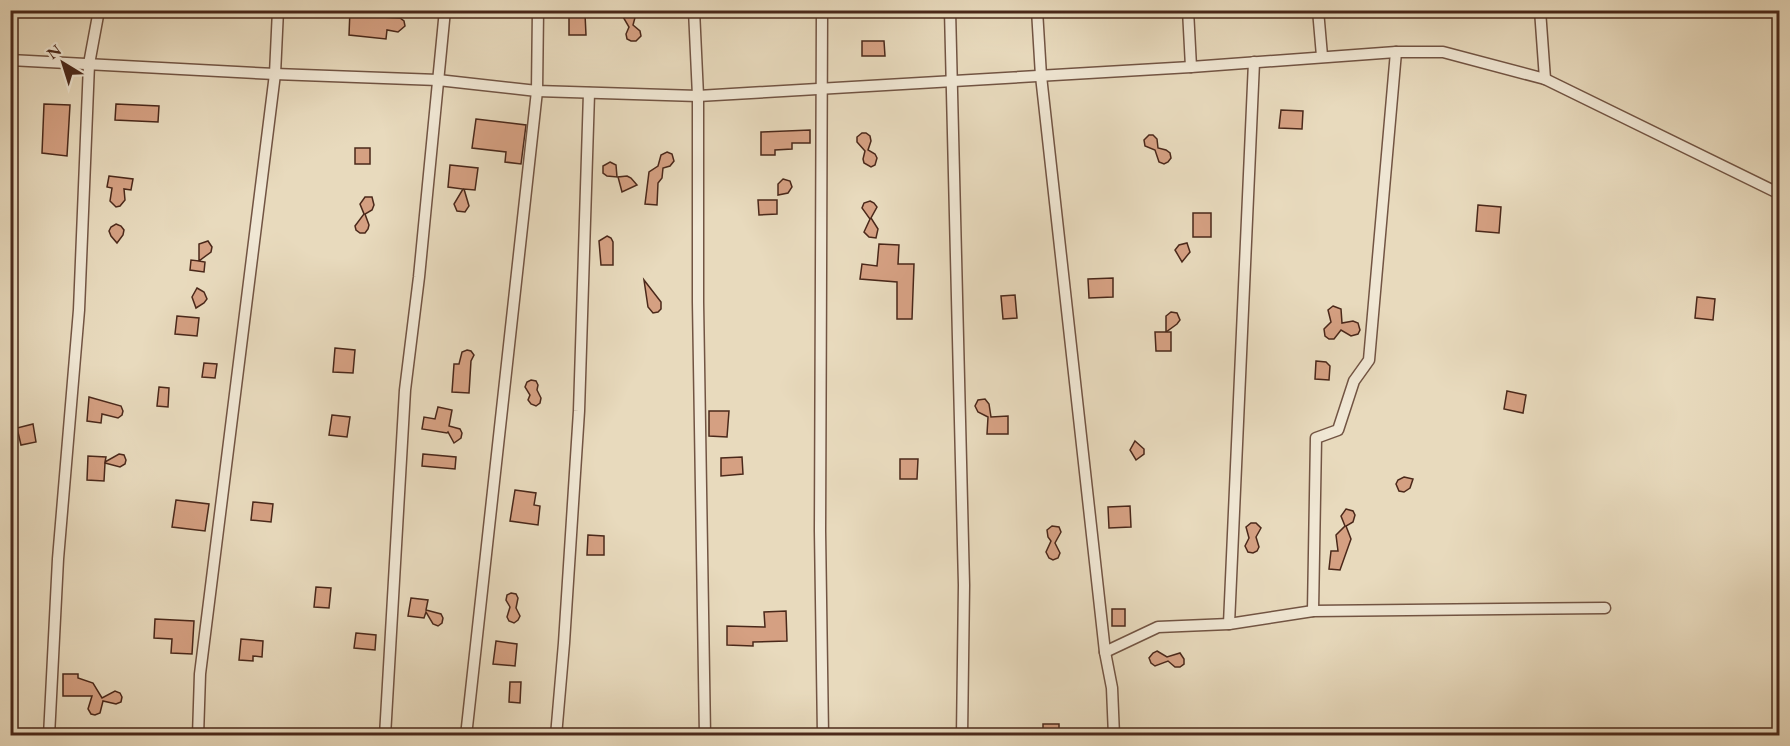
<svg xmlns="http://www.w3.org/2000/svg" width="1790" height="746" viewBox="0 0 1790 746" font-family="'EB Garamond',serif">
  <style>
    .building { fill: #d5a082; stroke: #4a281a; stroke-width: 1.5 }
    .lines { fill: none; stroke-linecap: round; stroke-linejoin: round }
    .minor-casing { stroke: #725443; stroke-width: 13 }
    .minor { stroke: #f0e7d4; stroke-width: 10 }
  </style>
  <rect width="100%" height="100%" fill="#e8dabd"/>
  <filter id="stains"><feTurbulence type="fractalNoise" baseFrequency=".00333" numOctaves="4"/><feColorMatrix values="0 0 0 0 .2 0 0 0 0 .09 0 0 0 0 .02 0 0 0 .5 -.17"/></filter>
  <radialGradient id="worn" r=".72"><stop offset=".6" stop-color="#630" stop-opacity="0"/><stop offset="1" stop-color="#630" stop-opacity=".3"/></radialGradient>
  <g class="building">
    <polygon points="350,10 361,10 361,16 400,18 404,21 405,26 398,32 387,30 386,39 349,35"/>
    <polygon points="619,10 637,10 633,25 640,31 641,36 636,41 631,41 627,39 626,34 629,27"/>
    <polygon points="569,14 585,14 586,35 569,35"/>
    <polygon points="862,41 884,41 885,56 862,56"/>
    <polygon points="44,104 70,105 67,156 42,153"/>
    <polygon points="116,104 159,106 158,122 115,120"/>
    <polygon points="1281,110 1303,111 1302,129 1279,128"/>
    <polygon points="476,119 526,125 521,164 505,162 506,152 472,148"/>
    <polygon points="810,130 810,143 792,143 792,149 775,150 775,155 761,155 761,132"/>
    <polygon points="862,133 866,133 870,136 871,141 868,150 875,154 877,158 875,165 871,167 864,163 863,159 865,151 857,142 857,137"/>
    <polygon points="1149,135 1153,135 1157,139 1158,148 1166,150 1170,153 1171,158 1168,162 1164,164 1159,162 1155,150 1145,146 1144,140"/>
    <rect x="355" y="148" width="15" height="16"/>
    <polygon points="667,152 672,154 674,161 670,166 663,168 662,178 658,183 657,205 645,204 649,172 658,166 661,155"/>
    <polygon points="610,162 616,165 617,177 607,176 603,173 603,166"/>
    <polygon points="450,165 478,168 475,190 464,189 469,206 465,212 457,211 454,204 463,189 448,187"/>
    <polygon points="109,176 133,179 131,190 124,189 125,200 120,206 116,207 110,201 112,188 107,187"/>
    <polygon points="627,176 631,178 637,185 622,192 618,177"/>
    <polygon points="783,179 790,181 792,187 788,193 778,195 778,184"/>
    <polygon points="365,197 372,197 374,205 372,210 365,214 369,225 368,229 365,233 360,233 356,230 355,226 364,214 360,204"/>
    <polygon points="758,200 777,200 777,214 759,215"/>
    <polygon points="870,201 874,203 877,207 871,218 878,229 876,238 869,237 864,232 870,219 862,208 864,203"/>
    <polygon points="1478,205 1501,207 1499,233 1476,231"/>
    <rect x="1193" y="213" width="18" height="24"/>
    <polygon points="116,224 121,226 124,230 123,235 117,243 111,236 109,231 111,227"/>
    <polygon points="607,236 611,238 613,242 613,265 601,265 599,241"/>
    <polygon points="208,241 212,247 211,252 199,261 205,262 204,272 190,270 191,260 199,261 199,244"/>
    <polygon points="1187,243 1190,252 1182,262 1175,250 1179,245"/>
    <polygon points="879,244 899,245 898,264 914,264 912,319 897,319 897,282 860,279 862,264 877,266"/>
    <polygon points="1113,278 1113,297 1089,298 1088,279"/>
    <polygon points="644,280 661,302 661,309 658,312 653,313 648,307"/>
    <polygon points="197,288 204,292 207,299 204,303 196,308 192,297"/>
    <polygon points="1015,295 1017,318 1003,319 1001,296"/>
    <polygon points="1697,297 1715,299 1713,320 1695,318"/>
    <polygon points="1333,306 1341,309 1342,323 1353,321 1358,323 1360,330 1358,334 1351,336 1341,330 1334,339 1329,339 1325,336 1324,329 1331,322 1328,310"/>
    <polygon points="1171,312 1177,313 1180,320 1177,324 1166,332 1166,316"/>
    <polygon points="177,316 199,318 197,336 175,334"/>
    <polygon points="1155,332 1171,332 1171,351 1156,351"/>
    <polygon points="335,348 355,350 353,373 333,372"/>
    <polygon points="467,350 471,351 474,355 471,361 469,393 452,392 454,364 459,364 462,352"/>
    <polygon points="1316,361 1326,362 1330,366 1329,380 1315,379"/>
    <polygon points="204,363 217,364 215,378 202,377"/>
    <polygon points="531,380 536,381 538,385 537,390 541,398 540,403 536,406 531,404 528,400 530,395 525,387 527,382"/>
    <polygon points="159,387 169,388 168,407 157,406"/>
    <polygon points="1507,391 1526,395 1523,413 1504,409"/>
    <polygon points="89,397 121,406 123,411 122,415 118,418 102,414 101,423 87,421"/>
    <polygon points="985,399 989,404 991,417 1008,416 1008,434 987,434 988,417 978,412 975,406 978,400"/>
    <polygon points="438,407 452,410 449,426 460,429 462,433 461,438 454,443 448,432 447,433 422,429 424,417 435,419"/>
    <polygon points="709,411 729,411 727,437 709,436"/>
    <polygon points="332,415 350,417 347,437 329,435"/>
    <polygon points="33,424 36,442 21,445 17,428"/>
    <polygon points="1135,441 1144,449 1144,454 1136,460 1130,450"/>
    <polygon points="119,454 124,455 126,460 125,464 120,467 105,463 104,481 87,480 88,456 106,457 105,462"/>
    <polygon points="423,454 456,457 455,469 422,466"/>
    <polygon points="742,457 743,474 721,476 721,458"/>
    <polygon points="900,459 918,459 917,479 900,479"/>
    <polygon points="1404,477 1413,479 1410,488 1404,492 1399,491 1396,484 1398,480"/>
    <polygon points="515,490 536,493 534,505 540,506 538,525 510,521"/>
    <polygon points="176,500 209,504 205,531 172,527"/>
    <polygon points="253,502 273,504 271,522 251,520"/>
    <polygon points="1130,506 1131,527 1109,528 1108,507"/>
    <polygon points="1346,509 1353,511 1355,515 1353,522 1346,526 1351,539 1340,570 1329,569 1331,551 1338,551 1336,535 1345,526 1341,516"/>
    <polygon points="1251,523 1256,523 1261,528 1256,537 1259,547 1257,551 1253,553 1248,552 1245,546 1249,538 1246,527"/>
    <polygon points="1052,526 1059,527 1061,532 1055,543 1060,553 1058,558 1053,560 1049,558 1046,552 1051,541 1048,537 1047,530"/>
    <polygon points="588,535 604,536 604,555 587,555"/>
    <polygon points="316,587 331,588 329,608 314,607"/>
    <polygon points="511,593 516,594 518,598 516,608 520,616 518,620 514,623 509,621 507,617 510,607 506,600 507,595"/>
    <polygon points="411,598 428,600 426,610 441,614 443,618 442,623 438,626 433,624 426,612 424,618 408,616"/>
    <rect x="1112" y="609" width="13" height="17"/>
    <polygon points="786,611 787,641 753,642 753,646 727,645 727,626 765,627 764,612"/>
    <polygon points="155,619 194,621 192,654 171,653 172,639 154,638"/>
    <polygon points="356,633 376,635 375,650 354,648"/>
    <polygon points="241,639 263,641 262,657 253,656 253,661 239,660"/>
    <polygon points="496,641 517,644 515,666 493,664"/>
    <polygon points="1157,651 1167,657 1180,653 1184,659 1184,664 1180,667 1175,667 1168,661 1155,666 1151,663 1149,658 1153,653"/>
    <polygon points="63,674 78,674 78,678 93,683 102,698 115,691 120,693 122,697 121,702 116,704 103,701 100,713 95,715 91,714 88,709 92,696 63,696"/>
    <polygon points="510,682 521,682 520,703 509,702"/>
    <rect x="1043" y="724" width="16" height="11"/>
  </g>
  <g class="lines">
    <g class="minor-casing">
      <g id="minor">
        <polyline points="694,10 698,96 698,302 705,736"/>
        <polyline points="822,10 820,531 823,736"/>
        <polyline points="950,10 964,585 962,736"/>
        <polyline points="1037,10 1041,76 1105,652 1112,688 1114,736"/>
        <polyline points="1188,10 1191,67"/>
        <polyline points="1318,10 1322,56"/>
        <polyline points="1540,10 1545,79"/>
        <polyline points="10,60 275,74 438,80 537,91 698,96 1191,67 1396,52 1443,52 1545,79 1780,194"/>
        <polyline points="1313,611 1316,438 1338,430 1354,381 1369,360 1396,52"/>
        <polyline points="1229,624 1254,62"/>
        <polyline points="1105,652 1158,627 1229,624 1313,611 1605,608"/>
        <polyline points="49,736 58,559 79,310 89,64 99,10"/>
        <polyline points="198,736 200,674 275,74 278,10"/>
        <polyline points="385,736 405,390 419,277 445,10"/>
        <polyline points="466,736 537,91 538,10"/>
        <polyline points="556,736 564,643 579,411 589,93"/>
      </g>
    </g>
    <use href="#minor" class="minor"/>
  </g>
  <rect width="1790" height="746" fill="none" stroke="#e8dabd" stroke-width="36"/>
  <rect x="12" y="12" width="1766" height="722" fill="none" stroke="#4a281a" stroke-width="3"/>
  <rect x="18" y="18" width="1754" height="710" fill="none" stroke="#4a281a" stroke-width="1.5"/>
  <g transform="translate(63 63) rotate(322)" stroke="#f0e7d4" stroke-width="4.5" paint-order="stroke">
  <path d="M0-4.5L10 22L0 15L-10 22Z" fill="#4a281a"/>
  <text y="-9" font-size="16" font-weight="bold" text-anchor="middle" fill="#4a281a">N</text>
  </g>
  <rect width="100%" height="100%" filter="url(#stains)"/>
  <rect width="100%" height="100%" fill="url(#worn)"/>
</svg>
